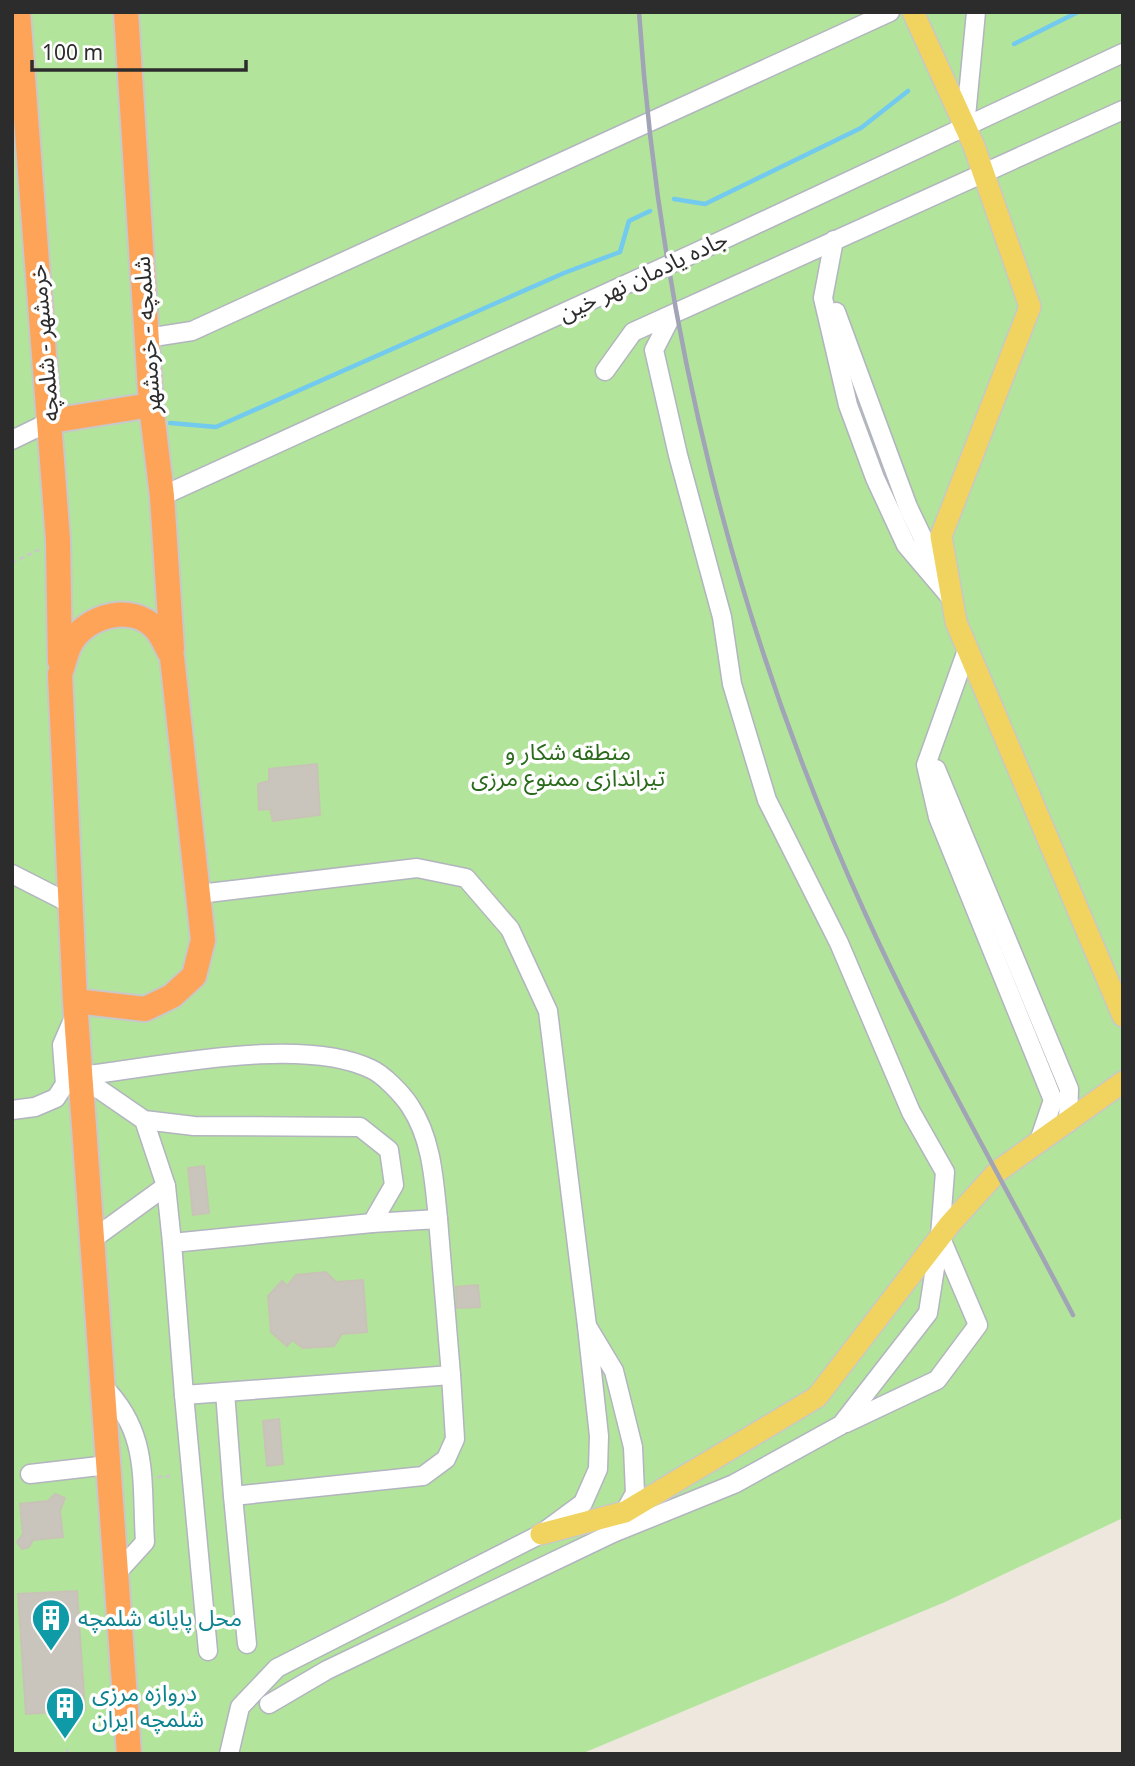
<svg xmlns="http://www.w3.org/2000/svg" width="1135" height="1766" viewBox="0 0 1135 1766" font-family="'Noto Sans','Noto Sans Arabic',sans-serif">
  <style>
    .green { fill: #b2e49b }
    .lines { fill: none; stroke-linecap: round; stroke-linejoin: round }
    .stream { stroke: #72caef; stroke-width: 4.5 }
    .building { fill: #c9c5bc; stroke: #c9c3b7; stroke-width: 2 }
    .minor-casing { stroke: #b2b4bf; stroke-width: 21 }
    .major-casing { stroke: #c8c8c8; stroke-width: 24 }
    .highway-casing { stroke: #c8c8c8; stroke-width: 28 }
    .path { stroke: #c8c8c8; stroke-width: 2.5; stroke-dasharray: 5 3.5; stroke-linecap: butt }
    .minor { stroke: #fff; stroke-width: 18 }
    .major { stroke: #f1d360; stroke-width: 21 }
    .highway { stroke: #fea458; stroke-width: 24 }
    .rail { stroke: #a1a3b6; stroke-width: 4.5 }
    .labels { text-anchor: middle; stroke-width: 7; stroke-linejoin: round; paint-order: stroke }
    .street-label { font-size: 23px; fill: #2c2c2c; stroke: #fff }
    .park-label { font-size: 23px; fill: #296a1b; stroke: #fff }
    .culture-label { font-size: 23px; fill: #0d838f; stroke: #fff; text-anchor: start }
  </style>
  <rect width="100%" height="100%" fill="#ede7de"/>
  <polygon class="green" points="12,12 1123,12 1123,1518 945,1602 581,1754 12,1754"/>
  <g class="lines">
    <g class="stream">
      <polyline points="1014,44 1078,12"/>
      <polyline points="674,199 705,204 861,128 908,91"/>
      <polyline points="170,423 216,427 564,273 620,252 629,221 650,211"/>
    </g>
  </g>
  <g class="building">
    <polygon points="317,764 320,815 273,821 270,809 259,810 258,784 269,781 269,769"/>
    <polygon points="204,1166 209,1213 193,1215 188,1168"/>
    <polygon points="326,1272 336,1282 363,1280 367,1332 342,1334 334,1346 303,1348 292,1340 287,1346 271,1332 268,1296 282,1281 287,1286 296,1275"/>
    <polygon points="478,1285 480,1307 457,1308 456,1287"/>
    <polygon points="279,1419 283,1464 267,1466 263,1421"/>
    <polygon points="55,1494 65,1498 60,1511 63,1537 33,1540 29,1547 22,1549 17,1542 23,1534 20,1504 48,1501"/>
    <polygon points="77,1591 85,1710 26,1714 18,1594"/>
  </g>
  <g class="lines">
    <g class="minor-casing">
      <g id="minor">
        <polyline points="965,127 976,12"/>
        <polyline points="834,240 823,298 848,405 875,478 906,545 951,598"/>
        <polyline points="836,312 908,507 941,576"/>
        <polyline points="147,338 192,331 890,12"/>
        <polyline points="605,371 633,332 1123,110"/>
        <polyline points="12,440 51,421"/>
        <polyline points="162,496 699,251 1123,53"/>
        <polyline points="967,650 926,765 938,817 1053,1100 1038,1144"/>
        <polyline points="936,769 1069,1089 1068,1123"/>
        <polyline points="12,874 71,904"/>
        <polyline points="199,894 417,868 466,878 510,929 548,1011 587,1326"/>
        <polyline points="80,1076 144,1120 194,1126 360,1127 389,1150 394,1185 372,1223 172,1243 166,1186 144,1120"/>
        <path d="M80 1076C158 1067 301 1035 371 1069 383 1074 403 1095 410 1106 432 1139 434 1180 438 1219"/>
        <polyline points="12,1110 35,1107 56,1098 65,1084 62,1045 75,1015"/>
        <polyline points="93,1239 166,1186"/>
        <polyline points="172,1243 184,1395 451,1375 438,1219 372,1223"/>
        <path d="M102 1385C150 1433 141 1479 145 1542L115 1575"/>
        <polyline points="225,1392 233,1496 423,1476 446,1459 455,1439 451,1375"/>
        <polyline points="184,1395 208,1651"/>
        <polyline points="846,1423 937,1380 978,1325 940,1236"/>
        <polyline points="30,1474 108,1465"/>
        <polyline points="233,1496 247,1644"/>
        <polyline points="613,1533 734,1484 841,1425 928,1313 940,1236 945,1172 911,1112 839,943 767,800 732,684 722,617 678,455 654,350 672,315"/>
        <polyline points="229,1754 240,1707 277,1668 541,1534 583,1503 598,1469 599,1436 587,1326 614,1371 633,1447 635,1493 613,1533 327,1670 269,1704"/>
      </g>
    </g>
    <g class="major-casing">
      <g id="major">
        <polyline points="913,12 974,146 1030,307 941,536 956,622 1123,1016"/>
        <polyline points="541,1534 625,1512 817,1397 950,1224 998,1171 1123,1082"/>
      </g>
    </g>
    <g class="highway-casing">
      <g id="highway">
        <polyline points="18,12 58,540 60,661"/>
        <polyline points="126,12 151,405 162,496 172,649"/>
        <polyline points="51,421 151,405"/>
        <path d="M75 1001 145 1009 172 996 194 976 203 940 172 657C167 648 162 636 156 629 133 603 87 615 71 643 66 652 64 664 60 674L75 1001 78 1043 129 1754"/>
      </g>
    </g>
    <g class="path">
      <polyline points="12,563 40,549"/>
      <polyline points="157,1477 174,1476"/>
      <polyline points="61,1712 64,1731"/>
      <polyline points="67,1749 68,1754"/>
    </g>
    <use href="#minor" class="minor"/>
    <use href="#major" class="major"/>
    <use href="#highway" class="highway"/>
    <path class="rail" d="M639 12C660 323 735 629 865 913 927 1050 1003 1181 1073 1315"/>
  </g>
  <defs>
    <g id="building-pin" transform="scale(2.0125)"><path d="M0 17L-7.5 6A9.5 9.5 0 1 1 7.5 6Z" fill="#0f9aa8" stroke="#fff"/><path d="M-4-6H4V6H1V3H-1V6H-4ZM-2.5-4.3h1.7v1.8h-1.7ZM.8-4.3h1.7v1.8H.8ZM-2.5-1h1.7V.8h-1.7ZM.8-1h1.7V.8H.8Z" fill="#fff"/></g>
  </defs>
  <g fill-rule="evenodd">
    <use href="#building-pin" x="51" y="1618"/>
    <use href="#building-pin" x="65" y="1706"/>
  </g>
  <g class="labels">
    <g class="street-label">
      <text transform="translate(643 276) rotate(-25)" y="8">جاده یادمان نهر خین</text>
      <text transform="translate(147 335) rotate(-94)" y="8">شلمچه - خرمشهر</text>
      <text transform="translate(44 343) rotate(-95)" y="8">خرمشهر - شلمچه</text>
    </g>
    <g class="park-label">
      <text x="568" y="760">منطقه شکار و<tspan x="568" dy="26">تیراندازی ممنوع مرزی</tspan></text>
    </g>
    <g class="culture-label">
      <text x="78" y="1626">محل پایانه شلمچه</text>
      <text x="92" y="1701">دروازه مرزی<tspan x="92" dy="26">شلمچه ایران</tspan></text>
    </g>
  </g>
  <rect width="1135" height="1766" fill="none" stroke="#2c2c2c" stroke-width="28"/>
  <path d="M32 60v10h214v-10" fill="none" stroke="#2c2c2c" stroke-width="3.5"/>
  <text x="42" y="60" font-size="21" fill="#2c2c2c" stroke="#ffffff" stroke-width="5" paint-order="stroke">100 m</text>
</svg>
